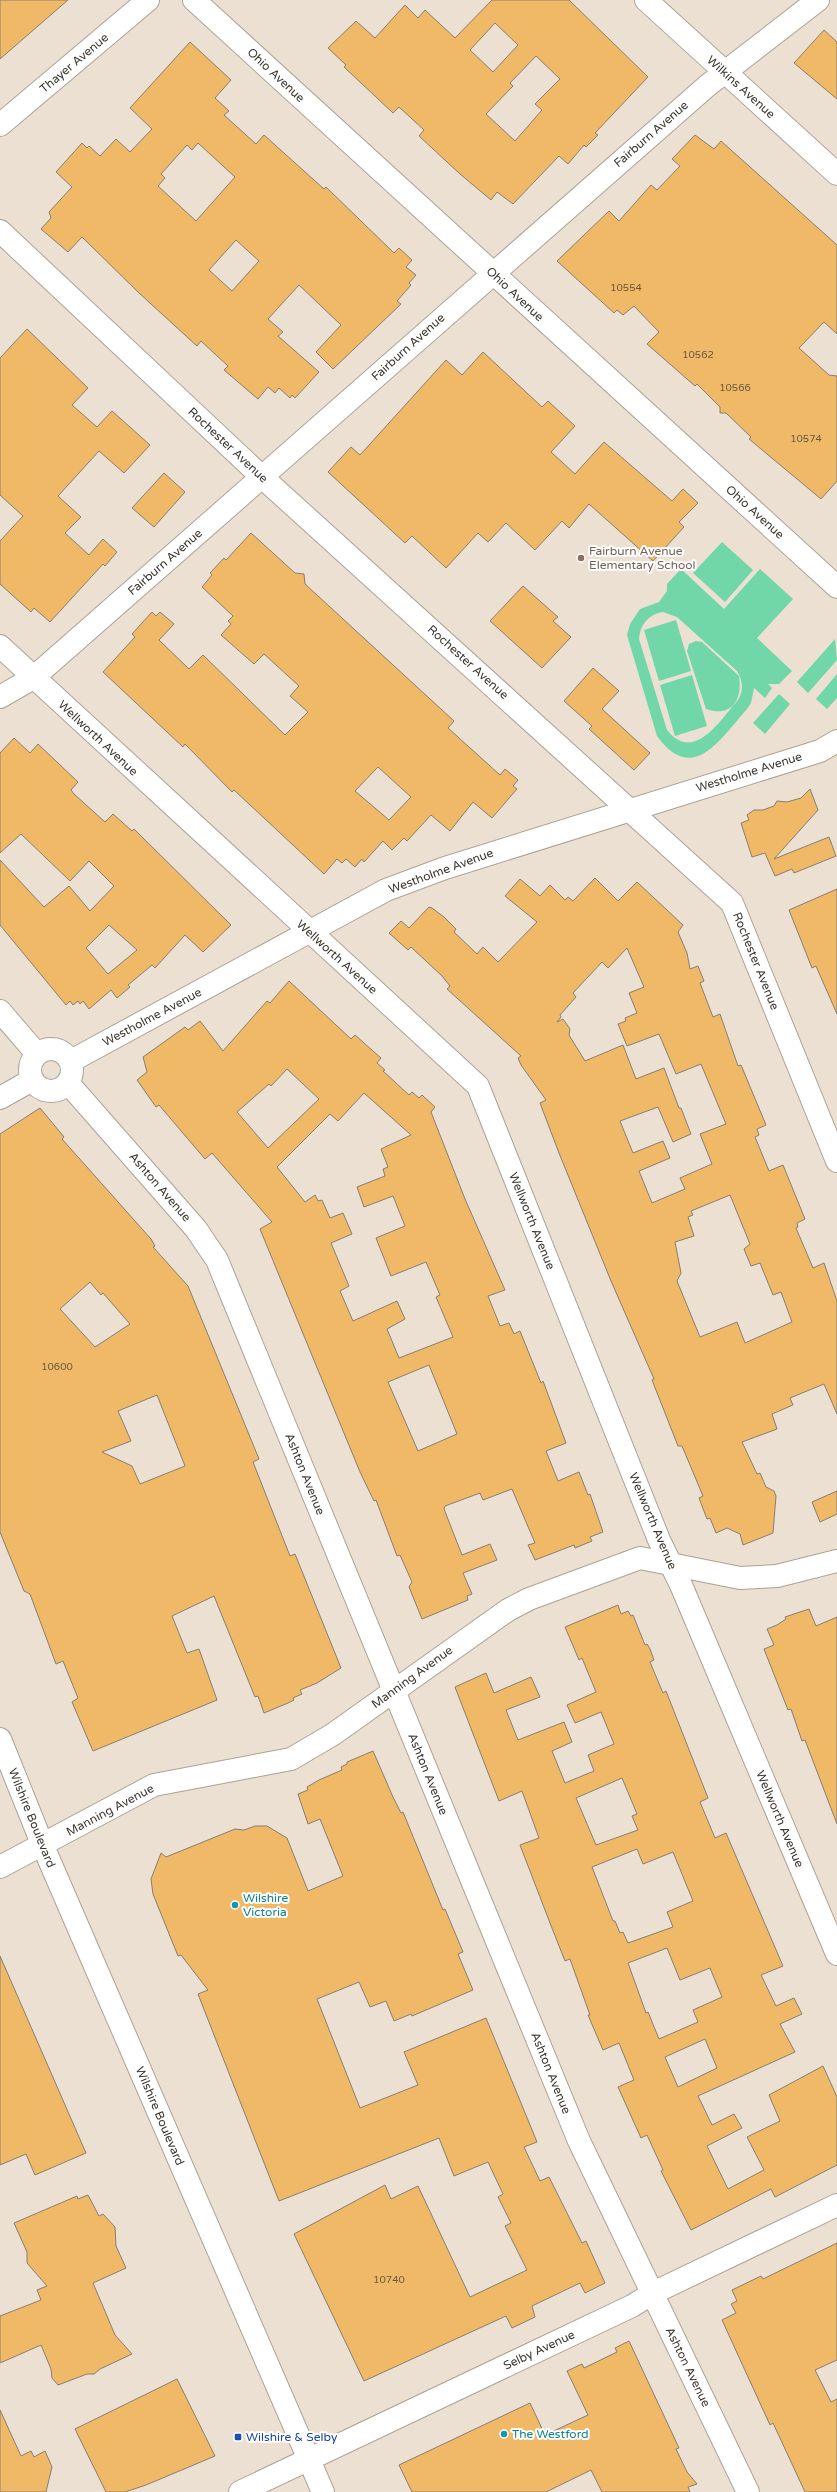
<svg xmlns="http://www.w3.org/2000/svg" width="837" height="2492" viewBox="0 0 837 2492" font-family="'Varela Round',sans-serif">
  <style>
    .green { fill: #71d6a8; fill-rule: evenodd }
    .building { fill: #f0b968; stroke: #887e70; fill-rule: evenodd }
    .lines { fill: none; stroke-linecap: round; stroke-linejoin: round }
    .minor-casing { stroke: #ada294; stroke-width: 24 }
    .major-casing { stroke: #ada294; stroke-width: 24 }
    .minor { stroke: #fff; stroke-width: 22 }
    .major { stroke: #fff; stroke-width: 22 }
    .education-dot { fill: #8d6e63; stroke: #fff; stroke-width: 1.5 }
    .culture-dot { fill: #0f9aa8; stroke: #fff; stroke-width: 1.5 }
    .transit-dot { fill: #1a4fb4; stroke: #fff; stroke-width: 1.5 }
    .labels { text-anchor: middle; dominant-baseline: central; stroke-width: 4; stroke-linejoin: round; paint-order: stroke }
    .number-label { font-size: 10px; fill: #68583f }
    .street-label { font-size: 12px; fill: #3b3731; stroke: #fff }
    .education-label { font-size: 12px; fill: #785e54; stroke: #fff; text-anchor: start }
    .culture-label { font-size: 12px; fill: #0d838f; stroke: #fff; text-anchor: start }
    .transit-label { font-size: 12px; fill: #164399; stroke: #fff; text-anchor: start }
  </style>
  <rect width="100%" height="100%" fill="#ebe0d1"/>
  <path class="green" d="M 722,542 L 753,570 L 725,602 L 693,573 Z
    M 681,569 L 724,609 L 760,569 L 793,599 L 757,638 L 792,671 L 779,684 L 768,684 L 772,688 L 765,698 L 754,688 L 751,703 L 747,709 C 721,738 693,786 657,736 L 627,635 L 630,624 L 640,609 L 659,602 L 667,591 L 667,584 ZM 663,612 L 677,617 L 737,671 C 743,681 744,690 738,700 C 720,720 694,764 667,730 L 639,639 C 640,624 649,614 663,612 Z
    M 676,620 L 691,671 L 659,681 L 644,630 Z
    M 835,639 L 837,660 L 808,693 L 797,682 Z
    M 696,641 L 702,642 L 739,676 C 743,700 731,718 706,709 L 687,651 L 689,644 Z
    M 837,674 L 837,698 L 827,709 L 816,699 Z
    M 692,675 L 707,726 L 675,736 L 660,685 Z
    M 779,694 L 790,704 L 765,734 L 753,723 Z"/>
  <path class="building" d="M 0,0 L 68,0 L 0,59 Z
    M 492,0 L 569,0 L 648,77 L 595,133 L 598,135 L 586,147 L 584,145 L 568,164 L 559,156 L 513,204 L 497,192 L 491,200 L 460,174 L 419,136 L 424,130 L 399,107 L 393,113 L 344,67 L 346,65 L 328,48 L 356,21 L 375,38 L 405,5 L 418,18 L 425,10 L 455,38 ZM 495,23 L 518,45 L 493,72 L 470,50 ZM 536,56 L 560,79 L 535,104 L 542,110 L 515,141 L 486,114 L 513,86 L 510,83 Z
    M 824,30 L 837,42 L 837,99 L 794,63 Z
    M 190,42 L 231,80 L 215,98 L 229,111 L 224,115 L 256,144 L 264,135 L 324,189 L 326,187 L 394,253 L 399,248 L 412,260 L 406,267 L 416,275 L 409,283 L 411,285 L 397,301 L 401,304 L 333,369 L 316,352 L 341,325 L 299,285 L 268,319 L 283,332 L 278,336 L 319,372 L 295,398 L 292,395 L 290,398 L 279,388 L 275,393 L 268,387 L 258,399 L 224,370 L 228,366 L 201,341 L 197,346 L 139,293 L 82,237 L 68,252 L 41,229 L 51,218 L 49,212 L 72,187 L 56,172 L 82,143 L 87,148 L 89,146 L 100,156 L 116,139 L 130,152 L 152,129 L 130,108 ZM 198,143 L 235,177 L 196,221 L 158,186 L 165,178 L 161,174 L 187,145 L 192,150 ZM 236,240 L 259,261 L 232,291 L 209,270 Z
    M 695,135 L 714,149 L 721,141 L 837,245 L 837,334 L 824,322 L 799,348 L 829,375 L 837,376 L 837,481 L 821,499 L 749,439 L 751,437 L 726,413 L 720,413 L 720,407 L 697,384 L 695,386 L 647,344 L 659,332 L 634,306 L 623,315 L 617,310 L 614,313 L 557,261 L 609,211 L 619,221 L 651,185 L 657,190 L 680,166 L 672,159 Z
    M 27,329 L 88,388 L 72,405 L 97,427 L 112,411 L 150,445 L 124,473 L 99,451 L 58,496 L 81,517 L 65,533 L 89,555 L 103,539 L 117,552 L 105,566 L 103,564 L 50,622 L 34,608 L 31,612 L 0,584 L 0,541 L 23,516 L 0,495 L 0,358 Z
    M 483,352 L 542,407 L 548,401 L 575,426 L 551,452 L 575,474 L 604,442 L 672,501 L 683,489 L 698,503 L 679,522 L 684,527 L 653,561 L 589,504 L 569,528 L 562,521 L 535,550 L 506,523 L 488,542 L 478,533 L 446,568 L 412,536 L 405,543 L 328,472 L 351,447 L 360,455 L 446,360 L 462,375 Z
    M 164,473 L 185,492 L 154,527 L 132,508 Z
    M 251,533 L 295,573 L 304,574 L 305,584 L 454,721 L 448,728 L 500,775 L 505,769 L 518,780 L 513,786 L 517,789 L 492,818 L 473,802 L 450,831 L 431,815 L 407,841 L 404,838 L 392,850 L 383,841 L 364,862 L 362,859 L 355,867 L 346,859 L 342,863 L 337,859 L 324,874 L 234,790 L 232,792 L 185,744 L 183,747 L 103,672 L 135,637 L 132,634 L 152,612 L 156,616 L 160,612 L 174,624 L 159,640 L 189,669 L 203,655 L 285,735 L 308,712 L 290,696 L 299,686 L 264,654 L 254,664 L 221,635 L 231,624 L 228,621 L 233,616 L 202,587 L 212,575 L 210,573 L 224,558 L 226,560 ZM 378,767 L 411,797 L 389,820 L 355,791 Z
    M 523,586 L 558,617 L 553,621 L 571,637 L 542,668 L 490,621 Z
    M 593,668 L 619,691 L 602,709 L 650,753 L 634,770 L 589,729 L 592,726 L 564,701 Z
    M 14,738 L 30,753 L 38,744 L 78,782 L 71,790 L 74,794 L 105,822 L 113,814 L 132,831 L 134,829 L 231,925 L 203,952 L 185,935 L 155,968 L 152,965 L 128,985 L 130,987 L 117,998 L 111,990 L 89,1009 L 83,1001 L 80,1004 L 78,1001 L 73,1005 L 70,1001 L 66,1005 L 0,925 L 0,860 L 44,907 L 69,886 L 90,911 L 114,886 L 89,861 L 70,881 L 21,834 L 0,853 L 0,753 ZM 109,925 L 137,950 L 108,974 L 86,948 Z
    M 810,789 L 818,810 L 774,859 L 829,837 L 836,856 L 794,873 L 792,869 L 775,876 L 765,853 L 752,857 L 741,823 L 749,820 L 747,815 L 754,810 L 763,810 L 774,806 L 777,801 L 787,802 L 801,798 Z
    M 595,878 L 618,901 L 637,882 L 683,925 L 678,932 L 687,953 L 690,969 L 698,966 L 704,981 L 700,983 L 713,1017 L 720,1014 L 738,1066 L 741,1065 L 766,1125 L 757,1129 L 759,1135 L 755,1137 L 769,1171 L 783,1165 L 805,1219 L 797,1223 L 798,1227 L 796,1228 L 813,1268 L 824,1263 L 837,1301 L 837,1414 L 824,1384 L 790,1398 L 793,1405 L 772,1414 L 777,1429 L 742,1442 L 757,1474 L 760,1473 L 766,1487 L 774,1491 L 776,1496 L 773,1533 L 743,1545 L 740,1534 L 727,1528 L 716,1533 L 710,1518 L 707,1519 L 699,1498 L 703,1496 L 682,1446 L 678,1446 L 652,1380 L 654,1379 L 611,1281 L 559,1153 L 540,1103 L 546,1100 L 521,1065 L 518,1058 L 521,1056 L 447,989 L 450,986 L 442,976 L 411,947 L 408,950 L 389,933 L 401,921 L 409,928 L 429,907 L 432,908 L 444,917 L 456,929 L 454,932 L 477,954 L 483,947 L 498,962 L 537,922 L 505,896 L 520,879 L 540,896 L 550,885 L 565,900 L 568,897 L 573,901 ZM 627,948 L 644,987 L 629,993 L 637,1013 L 625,1018 L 626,1021 L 618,1024 L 627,1046 L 659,1034 L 676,1074 L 701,1064 L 726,1124 L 700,1134 L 712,1164 L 680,1178 L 685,1189 L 652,1203 L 639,1171 L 670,1158 L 663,1141 L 633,1153 L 620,1121 L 658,1107 L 673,1142 L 691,1134 L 681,1108 L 679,1108 L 664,1068 L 636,1079 L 623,1045 L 585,1061 L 569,1035 L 570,1029 L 563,1019 L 557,1022 L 561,1017 L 560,1015 L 576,997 L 573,993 L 602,962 L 608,968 ZM 730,1195 L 750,1244 L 744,1249 L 751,1266 L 760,1263 L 773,1295 L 781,1292 L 792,1322 L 745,1343 L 737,1322 L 700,1337 L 677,1281 L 681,1273 L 675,1242 L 694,1236 L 688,1217 L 693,1215 L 691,1211 Z
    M 837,889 L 837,1014 L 816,966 L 812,968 L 789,910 Z
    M 289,981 L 351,1039 L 355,1035 L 381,1058 L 377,1063 L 385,1070 L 383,1071 L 409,1095 L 412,1092 L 419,1098 L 422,1095 L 435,1107 L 431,1112 L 465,1199 L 505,1290 L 488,1296 L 500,1326 L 509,1323 L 514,1334 L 520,1331 L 541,1383 L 543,1381 L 566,1443 L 546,1451 L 558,1481 L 579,1472 L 588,1495 L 590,1494 L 603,1532 L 590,1537 L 592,1541 L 575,1548 L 574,1545 L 535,1560 L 528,1545 L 535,1543 L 512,1489 L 483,1500 L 480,1493 L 445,1506 L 444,1509 L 462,1555 L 490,1544 L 497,1560 L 463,1573 L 472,1594 L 467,1596 L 468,1600 L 422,1619 L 409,1587 L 412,1582 L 400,1555 L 397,1556 L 376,1500 L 374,1501 L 360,1472 L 260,1229 L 272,1222 L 212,1153 L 205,1159 L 159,1105 L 156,1107 L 137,1080 L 147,1072 L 143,1057 L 185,1027 L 188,1030 L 200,1021 L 223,1051 L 267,1001 L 270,1003 ZM 287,1069 L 319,1099 L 268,1148 L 237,1112 L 269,1084 L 271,1086 ZM 364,1093 L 411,1135 L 381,1149 L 388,1167 L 383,1169 L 385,1176 L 357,1187 L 364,1207 L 393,1196 L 405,1226 L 376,1238 L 391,1276 L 426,1262 L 440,1295 L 436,1297 L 453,1337 L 399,1358 L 387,1329 L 405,1319 L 397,1301 L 353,1321 L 340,1291 L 349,1286 L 331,1243 L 352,1234 L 343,1213 L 330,1218 L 322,1200 L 318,1201 L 315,1195 L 305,1202 L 277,1167 L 330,1114 L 338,1121 ZM 429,1365 L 457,1434 L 418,1451 L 388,1382 Z
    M 40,1108 L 64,1137 L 62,1139 L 151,1239 L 155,1246 L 153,1247 L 188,1286 L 259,1459 L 253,1462 L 290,1556 L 295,1554 L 341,1668 L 317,1683 L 300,1690 L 302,1694 L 293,1698 L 294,1700 L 288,1703 L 264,1713 L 258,1696 L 255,1697 L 214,1596 L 172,1616 L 187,1653 L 199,1649 L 217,1700 L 93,1751 L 72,1702 L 78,1698 L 63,1661 L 56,1664 L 30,1594 L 24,1591 L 0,1532 L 0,1134 ZM 90,1282 L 101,1295 L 103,1293 L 130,1324 L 95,1347 L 60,1309 ZM 157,1395 L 185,1466 L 140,1484 L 132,1466 L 102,1452 L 131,1441 L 118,1411 Z
    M 837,1491 L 837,1514 L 820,1522 L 812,1502 Z
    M 618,1605 L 621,1614 L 628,1611 L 631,1616 L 633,1615 L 645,1645 L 647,1644 L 650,1649 L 654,1660 L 650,1662 L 663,1693 L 666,1691 L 708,1798 L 700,1802 L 715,1838 L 726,1833 L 783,1966 L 761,1975 L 776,2006 L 794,1998 L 802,2014 L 780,2024 L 795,2052 L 698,2096 L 712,2125 L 734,2114 L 742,2128 L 707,2146 L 728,2189 L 764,2170 L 747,2137 L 780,2121 L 769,2095 L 823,2066 L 837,2097 L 837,2165 L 775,2197 L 771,2189 L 691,2230 L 661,2171 L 663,2170 L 647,2135 L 641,2138 L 618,2087 L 634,2080 L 619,2043 L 603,2050 L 588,2015 L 590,2015 L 570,1959 L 565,1961 L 550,1923 L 520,1845 L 539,1838 L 522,1791 L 499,1801 L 455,1687 L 486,1673 L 494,1693 L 531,1677 L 540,1697 L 506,1710 L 518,1740 L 564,1722 L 572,1742 L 552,1751 L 565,1783 L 594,1771 L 588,1755 L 614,1744 L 601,1712 L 575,1723 L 567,1705 L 596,1692 L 582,1658 L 579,1660 L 565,1627 ZM 622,1778 L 637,1814 L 632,1816 L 638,1830 L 596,1845 L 576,1798 ZM 637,1849 L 643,1864 L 673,1852 L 693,1901 L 667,1912 L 673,1927 L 628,1943 L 623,1932 L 620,1933 L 615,1921 L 613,1921 L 592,1867 ZM 667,1948 L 680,1980 L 710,1968 L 722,1997 L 693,2010 L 698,2022 L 659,2039 L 648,2012 L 646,2013 L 628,1963 ZM 705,2039 L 717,2068 L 678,2087 L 665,2057 Z
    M 809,1609 L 816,1626 L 837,1617 L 837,1824 L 805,1740 L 802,1741 L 791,1709 L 788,1710 L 764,1649 L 774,1645 L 767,1629 L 777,1625 L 786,1619 L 785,1617 Z
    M 373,1751 L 393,1797 L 401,1813 L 403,1812 L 443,1910 L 445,1909 L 463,1952 L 458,1954 L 473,1990 L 412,2016 L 411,2014 L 394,2021 L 386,2001 L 370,2007 L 359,1982 L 317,1999 L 360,2108 L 418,2085 L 404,2052 L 486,2018 L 537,2142 L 524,2147 L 540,2181 L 549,2177 L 582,2243 L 586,2241 L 605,2283 L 585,2293 L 580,2283 L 532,2306 L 535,2317 L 512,2328 L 506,2316 L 364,2381 L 294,2234 L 385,2185 L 391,2199 L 418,2186 L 470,2297 L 527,2270 L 505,2226 L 511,2223 L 498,2197 L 503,2194 L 488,2162 L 454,2176 L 439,2138 L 279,2201 L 198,1994 L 208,1990 L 181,1955 L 178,1956 L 153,1894 L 151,1879 L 161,1853 L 166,1857 L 235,1829 L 244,1830 L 255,1826 L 267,1826 L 287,1838 L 308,1891 L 343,1876 L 320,1819 L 308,1824 L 298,1794 L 308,1790 L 307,1787 L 319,1780 L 342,1770 L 341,1767 L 347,1764 L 347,1762 Z
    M 0,1956 L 86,2153 L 35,2175 L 26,2154 L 0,2165 Z
    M 88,2195 L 99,2216 L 103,2214 L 115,2227 L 116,2246 L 126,2268 L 93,2283 L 115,2335 L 132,2354 L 100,2369 L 94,2374 L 87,2374 L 58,2385 L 52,2378 L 51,2369 L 41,2345 L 0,2363 L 0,2316 L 41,2300 L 37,2290 L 47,2286 L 27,2263 L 27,2252 L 14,2223 L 77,2196 L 78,2199 Z
    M 837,2243 L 837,2360 L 815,2370 L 831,2402 L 837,2399 L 837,2492 L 805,2492 L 773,2423 L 770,2425 L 722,2320 L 736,2313 L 731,2304 L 737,2301 L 732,2290 L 761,2276 L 763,2279 Z
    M 629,2341 L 679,2448 L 676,2449 L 687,2472 L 697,2484 L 688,2487 L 690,2492 L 602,2492 L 591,2470 L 546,2492 L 412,2492 L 399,2465 L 530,2403 L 545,2435 L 588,2415 L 567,2371 L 582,2364 L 584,2368 L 617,2352 L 615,2348 Z
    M 177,2379 L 215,2456 L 146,2485 L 125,2492 L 106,2492 L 75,2429 Z
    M 0,2410 L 21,2456 L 31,2451 L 34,2457 L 45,2451 L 52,2467 L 46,2492 L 0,2492 Z"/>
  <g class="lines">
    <defs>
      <path id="minor" d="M 194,0 L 837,587
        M 646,0 L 837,174
        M 0,125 L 148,0
        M 0,231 L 262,477 L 732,903 L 837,1161
        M 0,646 L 478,1086 L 659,1540 L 681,1585 L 837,1954
        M 0,697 L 33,678 L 707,86 L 818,0
        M 0,1011 L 37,1054
        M30 1070a21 21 0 1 1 42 0a21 21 0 1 1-42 0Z
        M 71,1061 L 386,890 L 445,868 L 820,751 L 837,741
        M 68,1083 L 196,1229 L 217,1260 L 579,2141 L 748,2492
        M 0,1098 L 32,1080
        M 0,1867 L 154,1785 L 291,1759 L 332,1735 L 508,1610 L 529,1599 L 640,1558 L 740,1578 L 777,1576 L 837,1561
        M 240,2492 L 632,2306 L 653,2293 L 837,2205"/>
      <path id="major" d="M 0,1739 L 43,1846 L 323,2492"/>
    </defs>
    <use href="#minor" class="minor-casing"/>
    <use href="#major" class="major-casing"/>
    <use href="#minor" class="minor"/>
    <use href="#major" class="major"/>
  </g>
  <circle class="education-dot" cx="581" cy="558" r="4"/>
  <g class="culture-dot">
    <circle cx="235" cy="1905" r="4"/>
    <circle cx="504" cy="2434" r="4"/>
  </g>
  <rect class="transit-dot" x="234" y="2433" width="8" height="8" rx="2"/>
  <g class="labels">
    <g class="number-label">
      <text x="626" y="288">10554</text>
      <text x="698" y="355">10562</text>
      <text x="735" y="388">10566</text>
      <text x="806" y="439">10574</text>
      <text x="57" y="1367">10600</text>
      <text x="389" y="2280">10740</text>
    </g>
    <g class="street-label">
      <text transform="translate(74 63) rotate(-40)">Thayer Avenue</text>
      <text transform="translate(276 75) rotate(43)">Ohio Avenue</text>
      <text transform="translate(741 87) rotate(42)">Wilkins Avenue</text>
      <text transform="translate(651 134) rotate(-41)">Fairburn Avenue</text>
      <text transform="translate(515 294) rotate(43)">Ohio Avenue</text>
      <text transform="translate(408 347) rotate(-42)">Fairburn Avenue</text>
      <text transform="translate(228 445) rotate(43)">Rochester Avenue</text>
      <text transform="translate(755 512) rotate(42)">Ohio Avenue</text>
      <text transform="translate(165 562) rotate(-41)">Fairburn Avenue</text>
      <text transform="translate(468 662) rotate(42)">Rochester Avenue</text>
      <text transform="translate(98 738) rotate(43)">Wellworth Avenue</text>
      <text transform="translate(749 772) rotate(-17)">Westholme Avenue</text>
      <text transform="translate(441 871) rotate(-20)">Westholme Avenue</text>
      <text transform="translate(337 957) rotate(42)">Wellworth Avenue</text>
      <text transform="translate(756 961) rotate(68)">Rochester Avenue</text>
      <text transform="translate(152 1017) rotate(-28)">Westholme Avenue</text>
      <text transform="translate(160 1187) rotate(49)">Ashton Avenue</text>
      <text transform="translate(532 1221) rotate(68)">Wellworth Avenue</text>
      <text transform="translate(305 1474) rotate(68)">Ashton Avenue</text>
      <text transform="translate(653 1521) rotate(67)">Wellworth Avenue</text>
      <text transform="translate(412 1677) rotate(-36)">Manning Avenue</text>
      <text transform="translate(428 1774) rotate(68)">Ashton Avenue</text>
      <text transform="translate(110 1810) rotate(-28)">Manning Avenue</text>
      <text transform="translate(32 1818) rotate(68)">Wilshire Boulevard</text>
      <text transform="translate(780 1819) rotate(67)">Wellworth Avenue</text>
      <text transform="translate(551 2073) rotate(68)">Ashton Avenue</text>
      <text transform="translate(160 2116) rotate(67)">Wilshire Boulevard</text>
      <text transform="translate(539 2350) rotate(-25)">Selby Avenue</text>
      <text transform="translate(688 2367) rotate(64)">Ashton Avenue</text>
    </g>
    <g class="education-label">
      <text x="589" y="551">Fairburn Avenue<tspan x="589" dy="14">Elementary School</tspan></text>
    </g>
    <g class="culture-label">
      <text x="243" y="1898">Wilshire<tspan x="243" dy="14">Victoria</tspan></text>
      <text x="512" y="2434">The Westford</text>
    </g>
    <g class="transit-label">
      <text x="246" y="2437">Wilshire &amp; Selby</text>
    </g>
  </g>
</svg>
